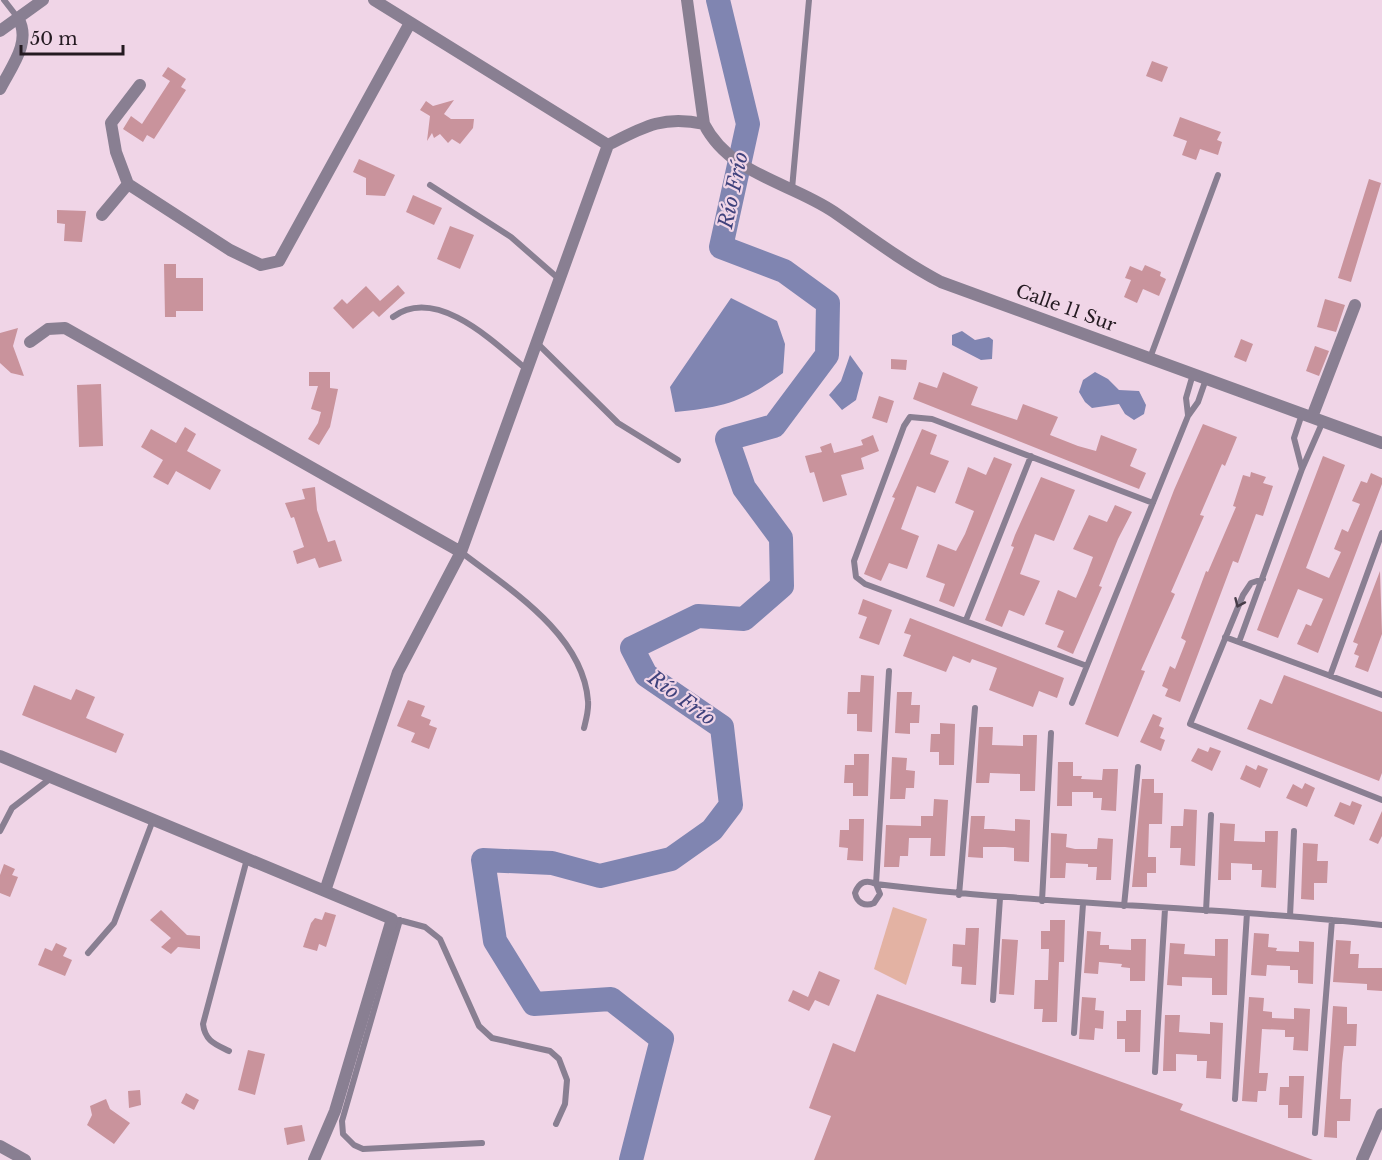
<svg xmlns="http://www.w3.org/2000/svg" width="1382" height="1160" viewBox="0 0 1382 1160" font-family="'Libre Baskerville',serif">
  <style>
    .green { fill: #e3b2a3 }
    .water { fill: #8085b1 }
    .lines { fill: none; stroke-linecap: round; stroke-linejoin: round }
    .river { stroke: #8085b1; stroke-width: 24 }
    .building { fill: #c9939c }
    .lane { stroke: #897f92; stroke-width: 6 }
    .street { stroke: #897f92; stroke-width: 12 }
    .oneway { stroke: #473d49 }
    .labels { text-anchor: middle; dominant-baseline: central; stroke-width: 4.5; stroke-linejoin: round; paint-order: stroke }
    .street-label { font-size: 18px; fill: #241a21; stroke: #f0d5e7 }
    .water-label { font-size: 20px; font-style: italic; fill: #3f427c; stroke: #f0d5e7 }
  </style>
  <rect width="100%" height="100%" fill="#f0d5e7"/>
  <path class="green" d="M 893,907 L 927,919 L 906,985 L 874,969 Z"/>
  <path class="water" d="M 731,298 L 777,321 L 785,344 L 783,373 C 743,402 724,407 675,412 L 670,387 Z
    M 962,331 L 975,340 L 989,337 L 993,340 L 992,359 L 981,360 L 952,345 L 952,335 Z
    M 850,355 L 863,373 L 856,400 L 842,410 L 829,395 L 841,381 Z
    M 1095,372 L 1108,379 L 1119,390 L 1139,391 L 1146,405 L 1144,414 L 1134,420 L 1125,414 L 1119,404 L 1092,408 L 1085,402 L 1079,392 L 1083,380 Z"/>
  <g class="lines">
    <path class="river" d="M 631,1160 L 662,1039 L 611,999 L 534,1004 L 495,941 L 483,860 L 552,863 L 600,876 L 671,859 L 712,830 L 731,805 L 722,727 L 646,675 L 632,648 L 698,616 L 744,619 L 782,586 L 781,538 L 744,488 L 727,439 L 774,426 L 827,355 L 828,303 L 784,271 L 721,247 L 748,124 L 718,0"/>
  </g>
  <path class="building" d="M 1152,61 L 1168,67 L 1162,82 L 1146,76 Z
    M 168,67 L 186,79 L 181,87 L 186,90 L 154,139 L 147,135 L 143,142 L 123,129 L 131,116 L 142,124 L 170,81 L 162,76 Z
    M 454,100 L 444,114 L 451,119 L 474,119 L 473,128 L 460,144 L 452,139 L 448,143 L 440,134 L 434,138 L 432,133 L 427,141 L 430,116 L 420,110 L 426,101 L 433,106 Z
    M 1180,117 L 1221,132 L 1217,140 L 1222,142 L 1218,155 L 1200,149 L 1196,160 L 1182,155 L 1187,141 L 1173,136 Z
    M 359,159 L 395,175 L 385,196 L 366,195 L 366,178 L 353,172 Z
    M 1369,179 L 1381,183 L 1351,282 L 1338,278 Z
    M 413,195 L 442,208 L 434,225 L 406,212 Z
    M 57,210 L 86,211 L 82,242 L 64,241 L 65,224 L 57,223 Z
    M 450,226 L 474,235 L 460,269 L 437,259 Z
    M 164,264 L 176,264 L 176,278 L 203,278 L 203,311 L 176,311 L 176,317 L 165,317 Z
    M 1145,265 L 1161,272 L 1160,276 L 1166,279 L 1159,296 L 1143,289 L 1137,303 L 1124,297 L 1131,280 L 1125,278 L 1130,266 L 1142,271 Z
    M 398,285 L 405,293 L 379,317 L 373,311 L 353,329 L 333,308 L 342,299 L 347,304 L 366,286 L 380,301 Z
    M 1325,299 L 1345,305 L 1336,332 L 1317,327 Z
    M 18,328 L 13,346 L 24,376 L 11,373 L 0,363 L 0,333 Z
    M 1241,339 L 1253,344 L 1246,362 L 1234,357 Z
    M 1315,346 L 1329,351 L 1319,376 L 1306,371 Z
    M 891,359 L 907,360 L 906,370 L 891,369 Z
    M 309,372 L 330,372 L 330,388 L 338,389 L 330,427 L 319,445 L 308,439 L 318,423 L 321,412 L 311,409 L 318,386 L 309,386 Z
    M 943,372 L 978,387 L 971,405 L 1017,420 L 1023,404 L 1058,417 L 1050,435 L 1078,446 L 1096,451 L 1101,435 L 1137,449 L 1130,466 L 1146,473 L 1139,489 L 913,399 L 919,382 L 937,388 Z
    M 101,384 L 103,446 L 79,447 L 77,385 Z
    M 879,396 L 894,401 L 887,423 L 872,418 Z
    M 1203,424 L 1237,437 L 1225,466 L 1222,464 L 1200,515 L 1204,516 L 1171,592 L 1175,594 L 1141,670 L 1145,671 L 1118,737 L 1085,724 L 1174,490 Z
    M 185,427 L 196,434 L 187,451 L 221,470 L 210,490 L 176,471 L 168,485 L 153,477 L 163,460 L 141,447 L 151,429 L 176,443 Z
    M 922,429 L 937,435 L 930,454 L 949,461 L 935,493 L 917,486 L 908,510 L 901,529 L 919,536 L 907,569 L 889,563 L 881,581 L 864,574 L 895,498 L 892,497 L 897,487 Z
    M 873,435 L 879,451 L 861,458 L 864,469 L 841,475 L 847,495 L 823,502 L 814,472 L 810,473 L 805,456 L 822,452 L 820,447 L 831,443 L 834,453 L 863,445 L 861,440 Z
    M 1323,456 L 1345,465 L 1306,568 L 1329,578 L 1341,552 L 1334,549 L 1342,529 L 1348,532 L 1360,504 L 1352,501 L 1361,481 L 1367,483 L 1371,473 L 1382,478 L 1382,484 L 1318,653 L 1297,644 L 1306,624 L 1311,626 L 1323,599 L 1298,589 L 1278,638 L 1257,630 Z
    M 994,457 L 1012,464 L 954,607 L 939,601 L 945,584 L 926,577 L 938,544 L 956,551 L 965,534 L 974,511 L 955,503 L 968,467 L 986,475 Z
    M 1251,472 L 1266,477 L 1263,483 L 1273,486 L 1263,516 L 1256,514 L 1238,563 L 1233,561 L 1180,702 L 1165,696 L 1168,689 L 1162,686 L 1170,666 L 1175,669 L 1186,641 L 1181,638 L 1206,571 L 1208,572 L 1236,507 L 1233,506 L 1243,475 L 1250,477 Z
    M 1041,477 L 1075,490 L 1054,541 L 1035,534 L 1020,574 L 1040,581 L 1024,616 L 1009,610 L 1002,627 L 985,620 L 1014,547 L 1011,546 L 1015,535 Z
    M 315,487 L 317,510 L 328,542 L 335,540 L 342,561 L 319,568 L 315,558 L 297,564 L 293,551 L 304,547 L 294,517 L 291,518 L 285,503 L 305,499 L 302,489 Z
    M 1115,505 L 1132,512 L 1118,539 L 1099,586 L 1102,587 L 1073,654 L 1057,647 L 1064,631 L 1045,624 L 1058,590 L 1076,598 L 1087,573 L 1093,557 L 1073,549 L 1089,515 L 1107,522 Z
    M 1380,571 L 1382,634 L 1368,672 L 1355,667 L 1359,656 L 1354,654 L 1358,644 L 1353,642 Z
    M 863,599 L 892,610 L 879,645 L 859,638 L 867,617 L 858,614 Z
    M 910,618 L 1064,678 L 1057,698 L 1039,691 L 1033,707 L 989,690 L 997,668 L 972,659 L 970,663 L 953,656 L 946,672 L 903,656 L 911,635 L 904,633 Z
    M 861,675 L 874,676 L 872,732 L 857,731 L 857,714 L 847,714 L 848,692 L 860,692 Z
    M 1284,675 L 1382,712 L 1382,773 L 1379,781 L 1247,729 L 1260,699 L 1272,704 Z
    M 34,685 L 71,700 L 76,689 L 95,697 L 86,718 L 124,734 L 116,753 L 22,715 Z
    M 897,692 L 912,692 L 911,705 L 920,705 L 919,723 L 910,723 L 910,734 L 895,733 Z
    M 408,700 L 425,706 L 421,716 L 431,720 L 429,725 L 437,728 L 429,749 L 411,742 L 415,733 L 397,726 Z
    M 1153,714 L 1162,718 L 1159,726 L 1164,728 L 1160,738 L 1165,740 L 1161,751 L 1140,742 Z
    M 940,723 L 955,724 L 954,765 L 939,765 L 939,752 L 930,752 L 931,734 L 940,734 Z
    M 979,727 L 993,727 L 992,745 L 1023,746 L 1023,735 L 1037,735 L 1035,791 L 1020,791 L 1020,774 L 990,773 L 989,783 L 976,783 Z
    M 1210,747 L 1221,751 L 1212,771 L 1191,761 L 1198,748 L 1208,752 Z
    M 854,754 L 869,754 L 868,796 L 853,796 L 853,783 L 844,783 L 845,765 L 854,765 Z
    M 892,757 L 907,758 L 906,770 L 915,771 L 914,788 L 906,788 L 905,799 L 890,799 Z
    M 1058,762 L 1073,762 L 1073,776 L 1082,776 L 1081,779 L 1102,780 L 1103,769 L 1118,769 L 1116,811 L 1101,810 L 1102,798 L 1093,798 L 1093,792 L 1072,792 L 1072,806 L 1057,806 Z
    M 1246,765 L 1256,770 L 1258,765 L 1268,769 L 1260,788 L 1240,779 Z
    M 1142,779 L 1154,779 L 1154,793 L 1163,793 L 1162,824 L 1149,824 L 1148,857 L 1156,857 L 1156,873 L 1147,873 L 1147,887 L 1132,887 Z
    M 1305,783 L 1315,788 L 1307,807 L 1286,798 L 1293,784 L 1302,789 Z
    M 934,799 L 948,800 L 945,856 L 930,856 L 931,838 L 909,838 L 908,856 L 900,856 L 899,867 L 884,867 L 886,825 L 921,826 L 921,816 L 933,816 Z
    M 1352,801 L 1362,805 L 1354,825 L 1334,816 L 1340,802 L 1350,806 Z
    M 1184,809 L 1197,810 L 1195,866 L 1180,865 L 1181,848 L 1170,848 L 1171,826 L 1183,826 Z
    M 1382,811 L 1382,836 L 1378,844 L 1369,840 Z
    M 971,816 L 985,816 L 984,829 L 993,829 L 1015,831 L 1015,819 L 1030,820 L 1029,862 L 1014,861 L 1014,848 L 1005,847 L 983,847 L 983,858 L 968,857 Z
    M 849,819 L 864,819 L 863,861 L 847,860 L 848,848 L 839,847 L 840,830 L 849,830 Z
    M 1220,823 L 1235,824 L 1234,841 L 1265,842 L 1265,831 L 1278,831 L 1276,888 L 1261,887 L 1262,870 L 1252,870 L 1252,864 L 1231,863 L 1231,880 L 1218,880 Z
    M 1051,833 L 1067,834 L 1066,847 L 1075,849 L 1097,849 L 1098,838 L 1113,839 L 1111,880 L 1096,880 L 1097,867 L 1088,867 L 1088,864 L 1066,863 L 1065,878 L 1050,878 Z
    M 1303,843 L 1318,844 L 1317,861 L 1328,861 L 1327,883 L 1314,883 L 1314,900 L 1301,899 Z
    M 4,864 L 15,869 L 12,875 L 18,877 L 10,897 L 0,893 L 0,875 Z
    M 161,910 L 187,935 L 200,936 L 200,949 L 178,947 L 171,954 L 161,947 L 171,938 L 150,920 Z
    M 325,912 L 336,915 L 326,947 L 319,944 L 317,951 L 303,947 L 311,923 L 315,918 L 322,920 Z
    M 1050,920 L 1065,920 L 1064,962 L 1059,962 L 1057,1022 L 1042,1022 L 1043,1009 L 1034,1009 L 1035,980 L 1048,980 L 1049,949 L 1041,949 L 1041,931 L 1050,931 Z
    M 966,928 L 979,928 L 976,985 L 961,984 L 962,967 L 952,966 L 953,944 L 965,945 Z
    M 1087,931 L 1101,932 L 1100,945 L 1109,945 L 1109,949 L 1131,950 L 1131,939 L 1146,939 L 1145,981 L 1130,981 L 1130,968 L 1121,967 L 1122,964 L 1099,962 L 1098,974 L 1084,973 Z
    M 1254,933 L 1269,934 L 1268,947 L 1277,948 L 1276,951 L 1299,952 L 1299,941 L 1314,942 L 1313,984 L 1298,983 L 1298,970 L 1290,970 L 1290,966 L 1267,965 L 1266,976 L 1251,975 Z
    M 1002,939 L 1018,940 L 1014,995 L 999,994 Z
    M 1215,939 L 1228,939 L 1227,995 L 1212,995 L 1212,978 L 1182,977 L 1182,986 L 1167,985 L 1170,943 L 1185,944 L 1184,954 L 1215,956 Z
    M 1336,940 L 1351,941 L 1350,954 L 1359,954 L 1358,968 L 1382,968 L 1382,991 L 1367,990 L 1367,984 L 1333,982 Z
    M 56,943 L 67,948 L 63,956 L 72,960 L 65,976 L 38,965 L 45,948 L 52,951 Z
    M 819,971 L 840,980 L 829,1006 L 815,1000 L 809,1011 L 788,1001 L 793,990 L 808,997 Z
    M 877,994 L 1183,1104 L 1180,1110 L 1313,1160 L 814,1160 L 831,1116 L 809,1108 L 833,1043 L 855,1052 Z
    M 1082,997 L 1096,998 L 1095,1010 L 1104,1011 L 1103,1029 L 1095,1028 L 1094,1040 L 1079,1039 Z
    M 1249,997 L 1264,998 L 1263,1011 L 1272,1012 L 1272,1018 L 1294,1019 L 1294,1008 L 1310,1009 L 1308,1051 L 1293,1050 L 1294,1037 L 1285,1037 L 1285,1030 L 1262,1029 L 1259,1073 L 1268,1073 L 1266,1091 L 1258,1091 L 1257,1102 L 1242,1101 Z
    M 1333,1006 L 1347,1007 L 1347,1024 L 1357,1024 L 1356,1046 L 1344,1046 L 1342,1063 L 1340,1099 L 1351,1099 L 1350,1121 L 1337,1121 L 1337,1138 L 1324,1137 Z
    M 1126,1010 L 1141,1010 L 1140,1052 L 1125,1052 L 1125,1039 L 1117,1039 L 1117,1021 L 1126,1021 Z
    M 1165,1015 L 1180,1015 L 1179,1032 L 1210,1034 L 1210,1022 L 1223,1023 L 1221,1079 L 1206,1078 L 1207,1061 L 1197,1061 L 1197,1055 L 1176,1054 L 1176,1071 L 1163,1071 Z
    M 248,1050 L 265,1054 L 255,1095 L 238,1090 Z
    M 1289,1076 L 1304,1076 L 1302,1118 L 1288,1118 L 1288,1105 L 1279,1105 L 1280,1087 L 1289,1087 Z
    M 140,1090 L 141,1105 L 129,1108 L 128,1091 Z
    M 186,1093 L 199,1100 L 194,1110 L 181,1103 Z
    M 106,1099 L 110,1109 L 130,1123 L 114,1144 L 87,1125 L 92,1115 L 90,1106 Z
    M 302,1125 L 305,1141 L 287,1145 L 284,1128 Z"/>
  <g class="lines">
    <path class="lane" d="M 4,0 L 18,18
      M 430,185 L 511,237 L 559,279
      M 792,189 L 809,0
      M 393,317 C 436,285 494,342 526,369
      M 537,343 L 618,423 L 678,460
      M 1150,358 L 1218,175
      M 1188,415 L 1186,398 L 1193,374
      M 1302,469 L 1294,438 L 1302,414
      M 461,552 C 509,589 583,634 588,701 C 589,710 586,720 584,728
      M 1263,579 L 1251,583 L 1243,595 L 1190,724 L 1382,800
      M 966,620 L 1031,456
      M 1225,637 L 1382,695
      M 1239,642 L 1302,469 L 1323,421
      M 1087,666 L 865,584 L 856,577 L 854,561 L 904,426 L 910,417 L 932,419 L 1153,503
      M 889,671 L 876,884 L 880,894 L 874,903 C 865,907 857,903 855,893 C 859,882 866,879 876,884 C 1044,905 1214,906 1382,925
      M 1330,676 L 1382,533
      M 1072,703 L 1188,416 L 1198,402 L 1206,379
      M 0,831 L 12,808 L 51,778
      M 959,895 L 975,708
      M 1042,901 L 1051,733
      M 1124,906 L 1138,767
      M 1206,911 L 1211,815
      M 1290,916 L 1294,831
      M 399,920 L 425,927 L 440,939 L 479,1026 L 492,1038 L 550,1051 L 559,1059 L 567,1080 L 565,1104 L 556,1124
      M 400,920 L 342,1121 L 343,1134 L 354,1145 L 363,1149 L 482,1143
      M 88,953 L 114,923 L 153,820
      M 993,1000 L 1000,898
      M 1074,1033 L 1083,904
      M 229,1051 C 215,1044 205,1041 203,1024 L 247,859
      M 1155,1072 L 1165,909
      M 1235,1099 L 1247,913
      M 1315,1133 L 1332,920"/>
    <path class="street" d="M 374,0 L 608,145
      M 687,0 L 704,124 C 730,175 790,182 834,212 C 870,237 903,262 941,282 L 1382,443
      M 0,31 L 43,0
      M 140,85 L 111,123 L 116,152 L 128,184 L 230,250 L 261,265 L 279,261 L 410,23
      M 0,89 C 11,67 32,42 18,18
      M 102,215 L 128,184
      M 30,342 L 48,329 L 65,328 L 461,552 L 398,672 L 325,891
      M 1312,417 L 1355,305
      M 461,552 L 608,145 C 643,127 663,115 704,124
      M 0,756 L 392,919 L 335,1111 L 314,1160
      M 0,1146 L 25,1160
      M 1362,1160 L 1382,1114"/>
  </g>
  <defs><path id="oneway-chevron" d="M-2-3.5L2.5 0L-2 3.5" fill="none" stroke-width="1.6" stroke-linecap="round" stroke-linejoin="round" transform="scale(1.5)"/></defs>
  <use class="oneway" href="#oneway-chevron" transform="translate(1239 603) rotate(114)"/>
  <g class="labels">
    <g class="street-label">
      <text transform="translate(1066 308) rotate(20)">Calle 11 Sur</text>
    </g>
    <g class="water-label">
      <text transform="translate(733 190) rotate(-78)">Río Frío</text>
      <text transform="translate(682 698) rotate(36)">Río Frío</text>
    </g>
  </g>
  <path d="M21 45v9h102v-9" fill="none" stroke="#241a21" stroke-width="3"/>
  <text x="30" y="45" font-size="18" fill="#241a21" stroke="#f0d5e7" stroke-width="4.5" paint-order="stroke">50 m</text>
</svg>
